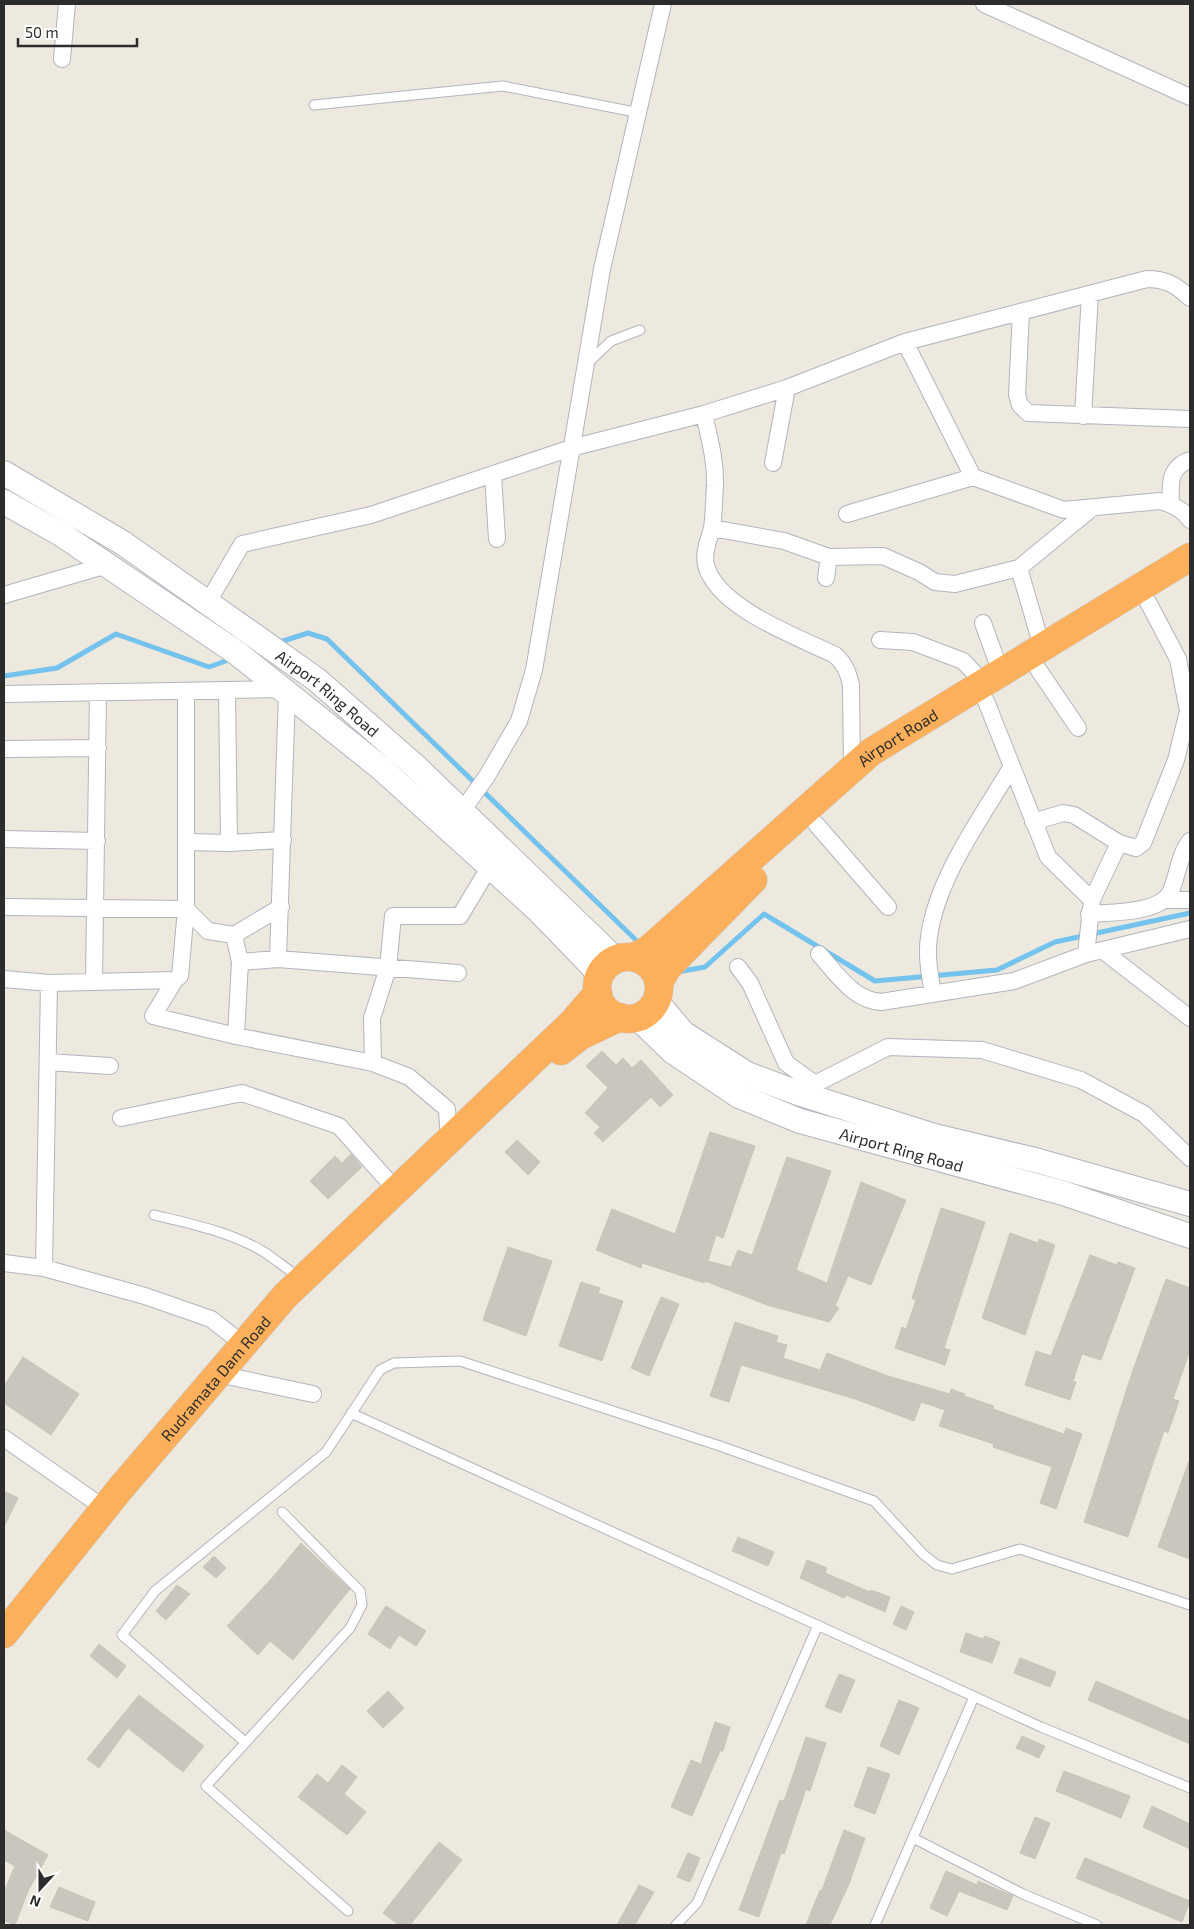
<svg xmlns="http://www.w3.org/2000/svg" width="1194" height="1929" viewBox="0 0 1194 1929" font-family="'Exo 2',sans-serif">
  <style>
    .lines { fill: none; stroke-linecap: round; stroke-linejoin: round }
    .stream { stroke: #74c2ee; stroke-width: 5 }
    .building { fill: #c9c6be; stroke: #c9c5b8 }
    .lane-casing { stroke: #b2b4bf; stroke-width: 11 }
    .street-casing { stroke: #b2b4bf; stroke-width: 18 }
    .secondary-casing { stroke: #b2b4bf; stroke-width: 26 }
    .highway-casing { stroke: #c8c8c8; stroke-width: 29 }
    .lane { stroke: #fff; stroke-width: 9 }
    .street { stroke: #fff; stroke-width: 16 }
    .secondary { stroke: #fff; stroke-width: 24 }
    .highway { stroke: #fcb05b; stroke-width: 28 }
    .labels { text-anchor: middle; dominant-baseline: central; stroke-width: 4.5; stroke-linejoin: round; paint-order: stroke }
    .street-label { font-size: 16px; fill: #2c2c2c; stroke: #fff }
  </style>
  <rect width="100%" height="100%" fill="#eee9df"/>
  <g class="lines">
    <path class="stream" d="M 277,643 L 308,633 L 327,639 L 641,945
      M 4,676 L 57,668 L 116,634 L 209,667 L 231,659
      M 677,972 L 705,967 L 764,914 L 875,981 L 997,970 L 1055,942 L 1190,913"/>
  </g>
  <path class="building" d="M 602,1051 L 616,1065 L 623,1058 L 632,1068 L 641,1060 L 673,1095 L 660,1107 L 651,1097 L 603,1142 L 594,1133 L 600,1127 L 585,1113 L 608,1088 L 586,1066 Z
    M 710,1132 L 755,1146 L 723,1238 L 716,1235 L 708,1261 L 731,1267 L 738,1250 L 752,1255 L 787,1157 L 831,1171 L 796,1270 L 827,1283 L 861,1182 L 906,1200 L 871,1285 L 848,1276 L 835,1306 L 839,1308 L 829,1322 L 767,1305 L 705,1281 L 704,1283 L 642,1263 L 641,1268 L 596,1250 L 612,1209 L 675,1234 Z
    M 517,1140 L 540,1162 L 528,1175 L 505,1152 Z
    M 351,1154 L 362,1167 L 328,1199 L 310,1181 L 335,1156 L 342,1163 Z
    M 941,1208 L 985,1222 L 944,1348 L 950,1350 L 945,1365 L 895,1348 L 902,1327 L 906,1329 L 916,1300 L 912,1298 Z
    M 1010,1233 L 1038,1243 L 1039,1239 L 1055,1245 L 1025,1335 L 982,1318 Z
    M 508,1247 L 552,1261 L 526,1336 L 483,1320 Z
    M 1090,1255 L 1117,1265 L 1118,1262 L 1135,1268 L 1101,1360 L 1082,1354 L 1073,1381 L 1076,1382 L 1070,1400 L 1025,1385 L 1036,1351 L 1051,1356 Z
    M 1166,1279 L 1190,1288 L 1190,1350 L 1173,1399 L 1179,1401 L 1168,1433 L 1164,1431 L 1128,1537 L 1084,1522 L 1133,1370 Z
    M 581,1282 L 600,1288 L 598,1293 L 623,1301 L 602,1361 L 559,1346 Z
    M 661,1297 L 679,1304 L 649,1376 L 631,1368 Z
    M 735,1322 L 778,1336 L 776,1342 L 787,1345 L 783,1358 L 820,1370 L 827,1353 L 888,1376 L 950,1394 L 951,1389 L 965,1394 L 964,1396 L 994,1406 L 993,1409 L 1064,1434 L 1066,1428 L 1082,1434 L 1056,1509 L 1040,1503 L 1052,1467 L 993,1447 L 994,1444 L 939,1426 L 945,1410 L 921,1402 L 914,1421 L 855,1399 L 741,1365 L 729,1402 L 710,1396 Z
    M 23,1357 L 79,1394 L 51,1435 L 4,1403 L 4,1386 Z
    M 1189,1461 L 1190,1462 L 1190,1559 L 1158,1547 Z
    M 4,1491 L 18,1498 L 4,1527 Z
    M 738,1537 L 774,1552 L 768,1566 L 732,1551 Z
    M 301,1543 L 350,1589 L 293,1660 L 270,1641 L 258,1655 L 227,1626 L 273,1577 Z
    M 214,1556 L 226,1568 L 216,1578 L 203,1567 Z
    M 807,1560 L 827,1568 L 825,1573 L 870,1592 L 871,1590 L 890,1597 L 885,1612 L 846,1595 L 844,1598 L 800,1578 Z
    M 177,1585 L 190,1594 L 166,1620 L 156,1611 Z
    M 386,1606 L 426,1631 L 416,1646 L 399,1635 L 390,1649 L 368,1634 Z
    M 901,1606 L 914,1612 L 906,1630 L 893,1624 Z
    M 966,1633 L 983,1639 L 985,1636 L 1000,1642 L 992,1663 L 960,1652 Z
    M 99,1644 L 126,1666 L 117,1678 L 90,1656 Z
    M 1020,1658 L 1056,1672 L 1050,1687 L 1014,1673 Z
    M 839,1674 L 855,1680 L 841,1713 L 825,1707 Z
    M 1096,1681 L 1190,1721 L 1190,1744 L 1088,1700 Z
    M 388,1691 L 404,1708 L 383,1728 L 367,1711 Z
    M 139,1695 L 204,1746 L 183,1772 L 128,1728 L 99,1768 L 87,1759 Z
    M 899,1700 L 919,1708 L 899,1755 L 880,1746 Z
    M 715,1722 L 730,1727 L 723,1751 L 720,1751 L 692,1816 L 671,1807 L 691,1760 L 701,1764 Z
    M 1022,1736 L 1045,1746 L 1039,1758 L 1016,1748 Z
    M 806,1737 L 826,1743 L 810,1791 L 806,1789 L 784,1854 L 781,1853 L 759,1917 L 739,1910 L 780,1800 L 784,1801 Z
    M 342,1765 L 357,1777 L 344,1794 L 366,1812 L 347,1835 L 298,1797 L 317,1774 L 328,1783 Z
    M 868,1767 L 890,1774 L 875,1814 L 854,1806 Z
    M 1064,1771 L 1130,1796 L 1121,1818 L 1056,1791 Z
    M 1152,1806 L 1190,1824 L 1190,1849 L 1143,1827 Z
    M 1035,1817 L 1050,1823 L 1035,1859 L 1020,1853 Z
    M 4,1830 L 48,1855 L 28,1891 L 15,1925 L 4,1921 L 4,1892 L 15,1866 L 4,1860 Z
    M 844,1830 L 865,1838 L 849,1884 L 830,1925 L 806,1925 L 820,1890 L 822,1890 Z
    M 439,1842 L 462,1860 L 410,1925 L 399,1925 L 383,1913 Z
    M 688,1853 L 700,1858 L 690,1882 L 677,1877 Z
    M 1085,1858 L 1190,1901 L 1182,1922 L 1076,1878 Z
    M 946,1871 L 977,1885 L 978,1881 L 1013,1896 L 1007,1910 L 959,1891 L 947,1916 L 930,1908 Z
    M 639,1885 L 654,1892 L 644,1909 L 635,1925 L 617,1925 Z
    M 59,1887 L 95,1902 L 88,1921 L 50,1907 Z"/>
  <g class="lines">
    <defs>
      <path id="lane" d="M 314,105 L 503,86 L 640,113
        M 589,362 L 611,341 L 640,330
        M 154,1215 C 191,1224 231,1232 264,1252 C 276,1260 287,1269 299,1277
        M 351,1413 L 1041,1727 L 1190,1788
        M 282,1512 L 360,1591 L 362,1605 L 350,1628 L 206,1786 L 348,1911
        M 245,1742 L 122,1635 L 155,1591 L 326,1452 L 380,1370 L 394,1363 L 460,1361 L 720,1446 L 874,1501 L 923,1554 L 937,1565 L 952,1569 L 1020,1549 L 1190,1605
        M 913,1838 L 1023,1894 L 1097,1925
        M 676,1925 L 697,1903 L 818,1625
        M 875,1925 L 974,1697"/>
      <path id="street" d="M 984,4 L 1190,97
        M 62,59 L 67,4
        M 1021,312 L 1017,395 L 1020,405 L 1028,413 L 1190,419
        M 905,342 L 1147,279 C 1166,279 1176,285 1190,298
        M 704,414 C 709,437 716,461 715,486 C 714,499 714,514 712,528 C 709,540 703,552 706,565 C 717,608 798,637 835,655 C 845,664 848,672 851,685 L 852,769
        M 1083,416 L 1090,294
        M 773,463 L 787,388 L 905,342 L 973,477 L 1064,510 L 1160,501 C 1172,504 1183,509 1190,520
        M 493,475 L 497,539
        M 1171,503 C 1170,484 1169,467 1190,460
        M 847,514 L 973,477
        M 712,528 L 784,541 L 829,557 L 826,578
        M 829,557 L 883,556 L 919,572 L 935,582 L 955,584 L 1019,568 L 1092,508
        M 1019,568 L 1042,647
        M 4,595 L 107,565
        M 208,602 L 242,544 L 371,515 L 571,448 L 704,414 L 787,388
        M 983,623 L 1001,673
        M 880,640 L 913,642 L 963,661 L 984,683
        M 1038,669 L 1078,728
        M 227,690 L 229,843
        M 186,691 L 186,909 L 180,976 L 175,980 L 153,1016 L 236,1036 L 373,1063 L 409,1077 L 447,1109 L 449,1142
        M 4,694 L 282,689
        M 986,701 L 1048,857 L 1092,900 L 1086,954
        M 5,749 L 98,748
        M 462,811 L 487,776 L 519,721 L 534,670 L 602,269 L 663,4
        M 1033,822 L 1063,813 L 1074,815 L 1119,843 L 1136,848 L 1143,843 L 1176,760 L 1188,711 L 1178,659 L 1148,602
        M 816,824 L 888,907
        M 4,839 L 97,841
        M 186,842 L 229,843 L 283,840
        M 1092,900 L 1119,843
        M 1166,900 L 1190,900
        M 4,907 L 186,909 L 208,931 L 234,935 L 281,907
        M 1089,914 C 1111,912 1161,914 1171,891 C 1178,874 1179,855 1190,841
        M 234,935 L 240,962 L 236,1036
        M 1102,950 L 1190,1018
        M 819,954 C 837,974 853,1000 881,1002 L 1014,981 L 1086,954 L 1190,929
        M 278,959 L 287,693
        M 240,962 L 278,959 L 458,973
        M 738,967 L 750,983 L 786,1063 L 815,1084 L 888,1047 L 982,1050 L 1081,1080 L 1144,1114 L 1190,1158
        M 4,979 L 49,983 L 175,980
        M 94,982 L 98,692
        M 933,994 C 930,975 926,956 929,937 C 937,877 982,817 1012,766
        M 48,1062 L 110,1066
        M 373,1063 L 372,1018 L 388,968 L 393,916 L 460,916 L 490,866
        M 121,1118 L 242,1093 L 339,1126 L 397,1191
        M 4,1263 L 44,1268 L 145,1296 L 211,1319 L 243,1344
        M 44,1268 L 49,983
        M 218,1374 L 313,1394
        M 4,1438 L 104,1508"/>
      <g id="secondary">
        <path id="s1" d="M 4,473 L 123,543 L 317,680 L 415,766 L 616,960"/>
        <path d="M 4,502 L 61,534 L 237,653 L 381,768 L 537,909 L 593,967 L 599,977"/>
        <path d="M 656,1001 L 683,1033 L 747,1074 L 798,1093 L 934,1136 L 1035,1160 L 1190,1204"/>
        <path id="s2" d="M 637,1017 L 672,1051 L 739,1096 L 800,1121 L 1063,1193 L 1190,1236"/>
      </g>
      <g id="highway">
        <path id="s3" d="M 634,957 L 648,950 L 871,752 L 1190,557"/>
        <circle cx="628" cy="988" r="31"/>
        <path d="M 659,983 L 667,968 L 753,880"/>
        <path d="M 561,1051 L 580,1036 L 620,1017"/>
        <path id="s4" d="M 4,1634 L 120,1489 L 285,1296 L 572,1023 L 598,993"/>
      </g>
    </defs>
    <use href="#lane" class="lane-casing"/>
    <use href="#street" class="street-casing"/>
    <use href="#secondary" class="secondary-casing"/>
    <use href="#highway" class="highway-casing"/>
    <use href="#lane" class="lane"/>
    <use href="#street" class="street"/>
    <use href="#secondary" class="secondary"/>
    <use href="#highway" class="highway"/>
  </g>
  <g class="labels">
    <g class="street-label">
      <text stroke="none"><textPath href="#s1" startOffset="392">Airport Ring Road</textPath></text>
      <text stroke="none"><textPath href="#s3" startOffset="344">Airport Road</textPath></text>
      <text stroke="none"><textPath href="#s2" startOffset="301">Airport Ring Road</textPath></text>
      <text stroke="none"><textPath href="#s4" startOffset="332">Rudramata Dam Road</textPath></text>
    </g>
  </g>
  <rect width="1194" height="1929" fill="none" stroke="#2c2c2c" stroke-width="10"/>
  <g transform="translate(40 1889) rotate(201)" stroke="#ffffff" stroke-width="4" paint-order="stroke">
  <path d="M0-4L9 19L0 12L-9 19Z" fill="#2c2c2c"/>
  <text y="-8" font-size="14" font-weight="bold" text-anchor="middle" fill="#2c2c2c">N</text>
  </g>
  <path d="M18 38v8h119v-8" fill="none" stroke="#2c2c2c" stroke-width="2.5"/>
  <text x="25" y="38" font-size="15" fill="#2c2c2c" stroke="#ffffff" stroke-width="4" paint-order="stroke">50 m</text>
</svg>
